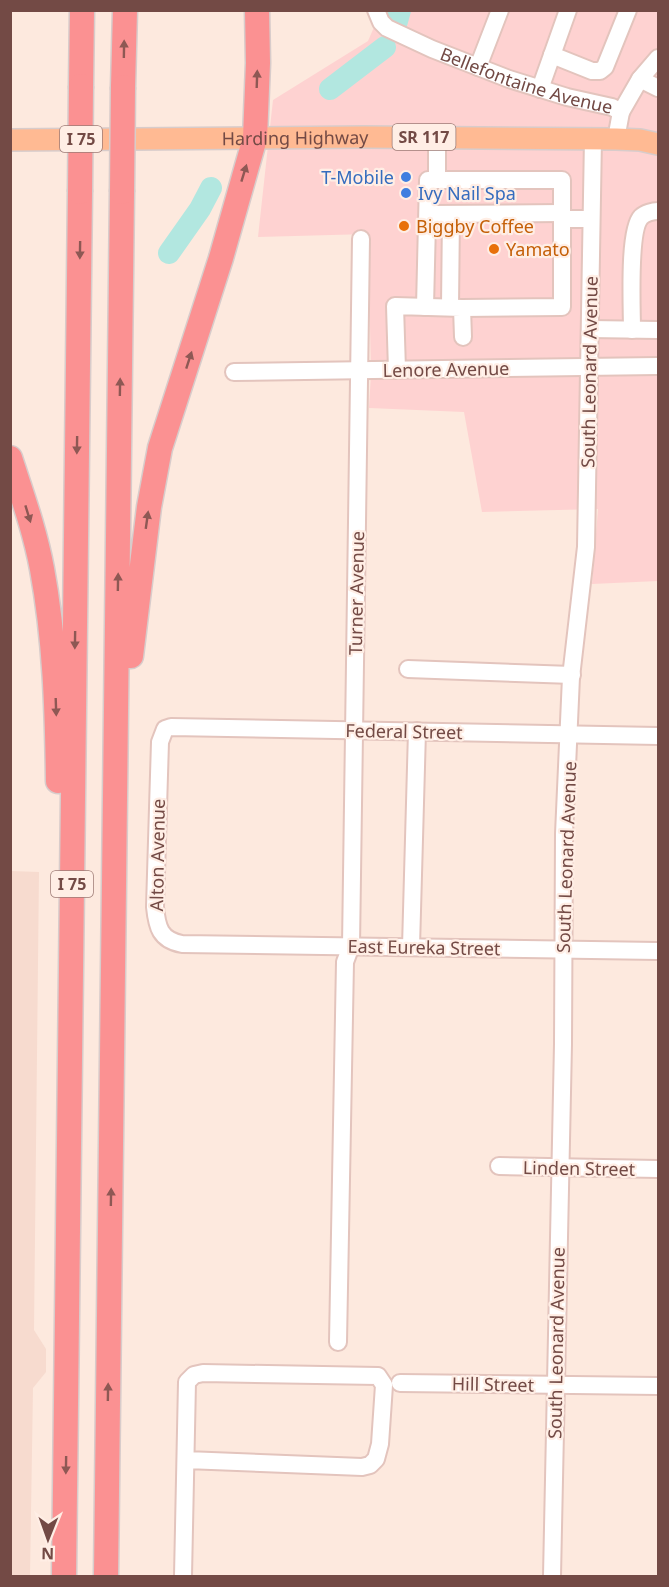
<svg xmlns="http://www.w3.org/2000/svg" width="669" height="1587" viewBox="0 0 669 1587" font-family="'Noto Sans',sans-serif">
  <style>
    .residential { fill: #f7dbcf }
    .commercial { fill: #fed2d1 }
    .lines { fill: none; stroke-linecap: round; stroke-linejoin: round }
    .river { stroke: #b2e7e0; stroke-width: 22 }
    .minor-casing { stroke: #e3c4bd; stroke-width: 20 }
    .major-casing { stroke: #d8cccb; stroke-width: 24 }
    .highway-casing { stroke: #d8cccb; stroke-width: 27 }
    .minor { stroke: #fff; stroke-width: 16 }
    .major { stroke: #ffba93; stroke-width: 21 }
    .highway { stroke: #fb9192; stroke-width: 24 }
    .highway-bridge-casing { stroke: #d8cccb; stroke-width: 27; stroke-linecap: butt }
    .highway-bridge { stroke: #fb9192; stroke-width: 24 }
    .oneway { fill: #8e5854 }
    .shop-dot { fill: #3f7fe0; stroke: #ffeee5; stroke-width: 2 }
    .food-dot { fill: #e8710a; stroke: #ffeee5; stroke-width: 2 }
    .labels { text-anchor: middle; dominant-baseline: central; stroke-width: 4.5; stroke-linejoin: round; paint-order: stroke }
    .shield { fill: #ffeee5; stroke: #9d7b75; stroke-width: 1.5 }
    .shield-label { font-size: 16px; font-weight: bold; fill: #734a45 }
    .street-label { font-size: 18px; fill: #734a45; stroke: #ffeee5 }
    .shop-label { font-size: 18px; fill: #366cbe; stroke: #ffeee5; text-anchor: end }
    .food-label { font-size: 18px; fill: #c56008; stroke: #ffeee5; text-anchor: start }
  </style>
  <rect width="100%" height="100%" fill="#fde9de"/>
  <path class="residential" d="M 11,871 L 39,872 L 34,1330 L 46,1349 L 46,1372 L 33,1388 L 30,1576 L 10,1576 Z"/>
  <path class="commercial" d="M 381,11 L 658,11 L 658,581 L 592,584 L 598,509 L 482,512 L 464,412 L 369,408 L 371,373 L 368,234 L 258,237 L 273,100 L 368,41 Z"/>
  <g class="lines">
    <path class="river" d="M 397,21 L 400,10
      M 330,89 L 385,47
      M 169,253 L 200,209 L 211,188"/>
    <defs>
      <g id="minor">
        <path id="s1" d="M 376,10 L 381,22 L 387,28 L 432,49 L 509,79 L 567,97 L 612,107 L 621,112 L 616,139 L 628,138"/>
        <path d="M 552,55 L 592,71 L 600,71 L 605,67 L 628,10"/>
        <path d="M 478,67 L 500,10"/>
        <path d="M 640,79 L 658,88"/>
        <path d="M 540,89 L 568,10"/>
        <path d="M 621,112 L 640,79 L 658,58"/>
        <path d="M 437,137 L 437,180"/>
        <path d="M 428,214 L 562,213"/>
        <path d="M 425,307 L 428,180 L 562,180 L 562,219"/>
        <path d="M 450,307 L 451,214"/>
        <path d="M 462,308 L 562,307 L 562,219 L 591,219"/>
        <path d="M 590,329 L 658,330"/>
        <path d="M 632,330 C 632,308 628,231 641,217 C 645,213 653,211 658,211"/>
        <path d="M 397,370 L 395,306 L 462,308 L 463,337"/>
        <path d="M 234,372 L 658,366"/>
        <path d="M 408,669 L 572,675"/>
        <path d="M 658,736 L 171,727 L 165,729 L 160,742 L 155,907 C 157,927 160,940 182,944 L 658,951"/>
        <path d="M 411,947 L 417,731"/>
        <path d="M 499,1166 L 658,1169"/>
        <path d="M 338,1342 L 345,962 L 351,946 L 361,239"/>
        <path d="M 400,1383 L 658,1386"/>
        <path d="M 183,1576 L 187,1382 L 194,1375 L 203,1373 L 378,1376 L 384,1385 L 380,1444 L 376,1459 L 370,1465 L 362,1467 L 186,1460"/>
        <path d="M 552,1576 L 563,1044 L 564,834 L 571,677 L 586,547 L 593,138"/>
      </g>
      <g id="major">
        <path id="s2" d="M 10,140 L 364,137 L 616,139 L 640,140 L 658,144"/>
      </g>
      <path id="highway" d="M 81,86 L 82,10
        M 123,87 L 125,10
        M 10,458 C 22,495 35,531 42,569 C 55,639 57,710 58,781
        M 131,656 L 149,507 L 160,448 L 221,258 L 255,138 L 258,63 L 257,10
        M 64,1576 L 80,192
        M 106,1576 L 122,192"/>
    </defs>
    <use href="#minor" class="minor-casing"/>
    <use href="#major" class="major-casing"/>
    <use href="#highway" class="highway-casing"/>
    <use href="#minor" class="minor"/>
    <use href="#major" class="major"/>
    <use href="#highway" class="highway"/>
    <defs>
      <path id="highway-bridge" d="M 80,192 L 81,86
        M 122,192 L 123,87"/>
    </defs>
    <use href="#highway-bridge" class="highway-bridge-casing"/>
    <use href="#highway-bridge" class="highway-bridge"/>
  </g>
  <defs><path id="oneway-solid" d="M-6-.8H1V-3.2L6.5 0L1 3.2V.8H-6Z" transform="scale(1.5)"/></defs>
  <g class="oneway">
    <use href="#oneway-solid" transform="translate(124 49) rotate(-89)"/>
    <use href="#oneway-solid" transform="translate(257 79) rotate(-88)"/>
    <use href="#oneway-solid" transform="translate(244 173) rotate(-73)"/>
    <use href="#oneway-solid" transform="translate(80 250) rotate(91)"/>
    <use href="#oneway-solid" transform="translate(189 360) rotate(-72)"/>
    <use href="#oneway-solid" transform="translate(120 387) rotate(-89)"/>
    <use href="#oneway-solid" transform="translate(77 445) rotate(91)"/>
    <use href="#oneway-solid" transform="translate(28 514) rotate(73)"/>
    <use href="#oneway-solid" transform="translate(147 520) rotate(-82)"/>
    <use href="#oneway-solid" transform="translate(118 582) rotate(-89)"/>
    <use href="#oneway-solid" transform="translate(75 640) rotate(91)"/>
    <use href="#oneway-solid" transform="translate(56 707) rotate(88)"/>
    <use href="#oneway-solid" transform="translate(111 1197) rotate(-89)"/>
    <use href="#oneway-solid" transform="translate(108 1392) rotate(-89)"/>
    <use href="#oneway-solid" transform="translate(66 1465) rotate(91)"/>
  </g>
  <g class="shop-dot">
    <circle cx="406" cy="177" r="6"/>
    <circle cx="406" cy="193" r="6"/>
  </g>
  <g class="food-dot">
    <circle cx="404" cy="226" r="6"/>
    <circle cx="494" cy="249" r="6"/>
  </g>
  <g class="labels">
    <g class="shield">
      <rect x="392.5" y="124" width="63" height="26" rx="4.5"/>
      <rect x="60" y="126" width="42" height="26" rx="4.5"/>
      <rect x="51" y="871" width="42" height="26" rx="4.5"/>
    </g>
    <g class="shield-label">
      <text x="424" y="137">SR 117</text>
      <text x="81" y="139">I 75</text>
      <text x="72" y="884">I 75</text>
    </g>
    <g class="street-label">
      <text stroke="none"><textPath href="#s1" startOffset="171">Bellefontaine Avenue</textPath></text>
      <text stroke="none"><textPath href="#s2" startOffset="285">Harding Highway</textPath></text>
      <text transform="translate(446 369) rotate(-1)">Lenore Avenue</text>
      <text transform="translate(589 372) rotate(-89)">South Leonard Avenue</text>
      <text transform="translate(356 593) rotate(-89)">Turner Avenue</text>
      <text transform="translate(404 731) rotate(1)">Federal Street</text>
      <text transform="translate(157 855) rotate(-89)">Alton Avenue</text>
      <text transform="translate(566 857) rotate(-88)">South Leonard Avenue</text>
      <text transform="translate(424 947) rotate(1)">East Eureka Street</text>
      <text transform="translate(579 1168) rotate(1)">Linden Street</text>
      <text transform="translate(556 1343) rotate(-89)">South Leonard Avenue</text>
      <text transform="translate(493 1384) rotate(1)">Hill Street</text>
    </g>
    <g class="shop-label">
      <text x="394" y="177">T-Mobile</text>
      <text x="418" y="193" text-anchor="start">Ivy Nail Spa</text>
    </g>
    <g class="food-label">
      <text x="416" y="226">Biggby Coffee</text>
      <text x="506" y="249">Yamato</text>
    </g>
  </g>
  <rect width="669" height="1587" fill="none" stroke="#734a45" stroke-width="24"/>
  <g transform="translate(48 1539) rotate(181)" stroke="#ffeee5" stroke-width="4.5" paint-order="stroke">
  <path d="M0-4.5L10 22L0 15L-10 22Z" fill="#734a45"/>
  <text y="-9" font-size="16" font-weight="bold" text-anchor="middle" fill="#734a45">N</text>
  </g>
</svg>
